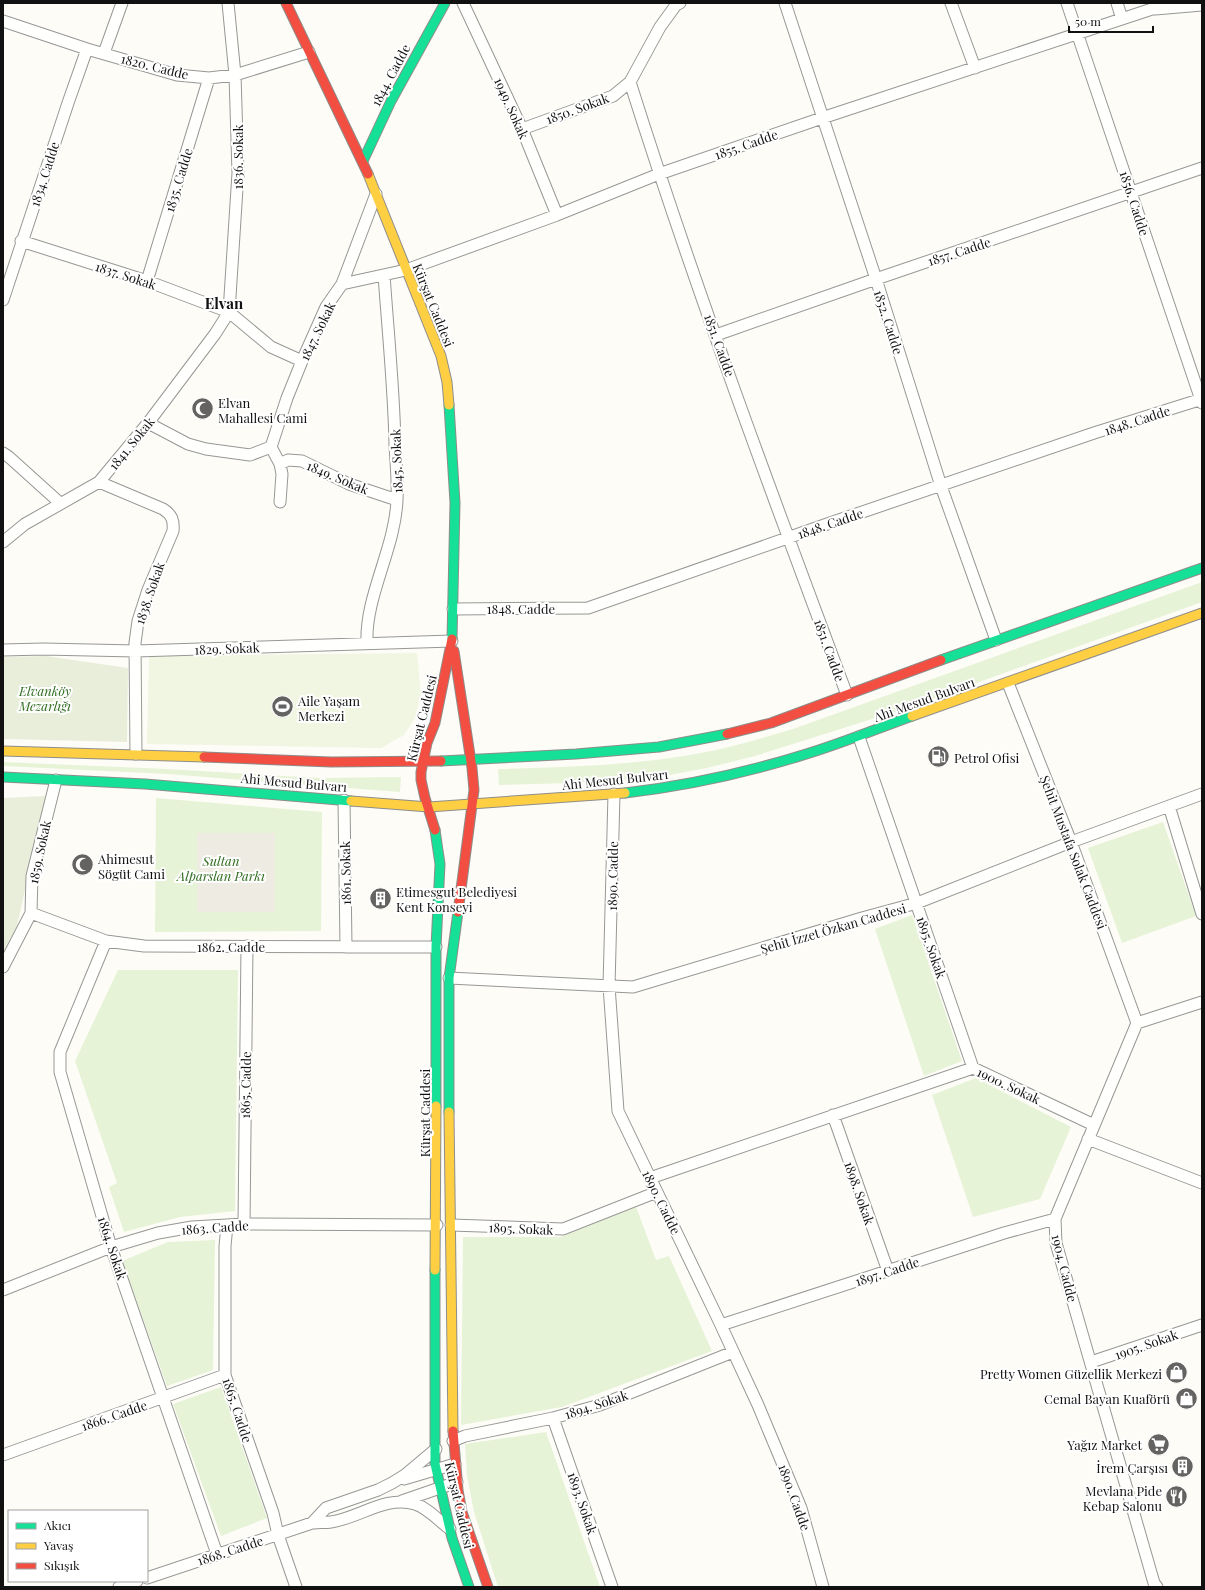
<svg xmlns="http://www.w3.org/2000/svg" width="1205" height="1590" viewBox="0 0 1205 1590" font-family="'Playfair Display',serif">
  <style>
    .green { fill: #e7f3d7 }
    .cemetery { fill: #e9eedb }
    .pitch { fill: #f0f6e1 }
    .plaza { fill: #edebe2 }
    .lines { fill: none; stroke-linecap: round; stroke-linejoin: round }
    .street-casing { stroke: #979795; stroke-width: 13 }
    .fast-casing { stroke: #8e8d8b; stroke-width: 11 }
    .slow-casing { stroke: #8e8d8b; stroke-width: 11 }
    .jam-casing { stroke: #8e8d8b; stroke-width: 11 }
    .street { stroke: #fffffe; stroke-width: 11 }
    .fast { stroke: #16e098; stroke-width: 9 }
    .slow { stroke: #ffcf43; stroke-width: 9 }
    .jam { stroke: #f24e42; stroke-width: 9 }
    .labels { text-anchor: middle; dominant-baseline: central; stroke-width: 4; stroke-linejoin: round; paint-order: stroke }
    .street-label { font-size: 13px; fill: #111; stroke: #fff }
    .poi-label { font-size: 13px; fill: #111; stroke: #fff; text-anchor: start }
    .park-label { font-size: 13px; font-style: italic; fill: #2f6b1f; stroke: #fff }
    .quarter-label { font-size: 15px; font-weight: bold; fill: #111; stroke: #fff }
  </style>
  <rect width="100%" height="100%" fill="#fdfcf7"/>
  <path class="green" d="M 1202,582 L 1202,602 L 907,708 L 755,756 L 707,768 L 659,777 L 571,783 L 499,785 L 498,769 C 575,767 654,765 729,747 C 750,742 772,735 793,729 Z
    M 3,762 L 167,769 L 319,778 L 401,777 L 400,792 L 167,774 L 3,766 Z
    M 156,798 L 322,812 L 321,931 L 155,932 Z
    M 1163,822 L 1196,916 L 1122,943 L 1088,848 Z
    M 912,915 L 962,1061 L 924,1076 L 875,929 Z
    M 118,970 L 238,970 L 235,1211 L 180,1217 L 124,1232 L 109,1187 L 117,1183 L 75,1061 Z
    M 976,1078 L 1071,1127 L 1040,1199 L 973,1217 L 932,1095 Z
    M 636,1207 L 656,1260 L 669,1256 L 712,1351 L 562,1407 L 461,1425 L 463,1237 L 560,1237 Z
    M 215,1240 L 213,1370 L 167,1386 L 122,1261 L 168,1242 Z
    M 221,1387 L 267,1518 L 221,1536 L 173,1404 Z
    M 546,1432 L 600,1587 L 498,1587 L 474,1512 L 467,1476 L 465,1444 Z"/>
  <path class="cemetery" d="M 46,656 L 128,668 L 127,742 L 3,739 L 3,657 Z
    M 46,796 L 17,926 L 3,954 L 3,798 Z"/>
  <path class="pitch" d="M 417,653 L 421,695 L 415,718 L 404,735 L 381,748 L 147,744 L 149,656 Z"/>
  <path class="plaza" d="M 197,833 L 275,833 L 275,912 L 197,912 Z"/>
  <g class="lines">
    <defs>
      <path id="street" d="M 228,3 L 235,75 L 238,173 L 229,312
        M 463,3 L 522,129 L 557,215
        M 785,3 L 876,279 L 941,486 L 996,640
        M 951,3 L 975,68
        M 1067,3 L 1202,403
        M 1117,3 L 1122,19
        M 1155,9 L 1202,5
        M 3,21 L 87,49 L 177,75 L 209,78 L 235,75 L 309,52
        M 104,53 L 122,3
        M 630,82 C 695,288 771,492 847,695
        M 522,129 L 613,96 L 630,82 L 660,27 L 676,5 L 680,3
        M 21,241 L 147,281 L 229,312 L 271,347 L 302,361
        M 147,281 L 209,78
        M 342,284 L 406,270 L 557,215 L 659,174 L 822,118 L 1152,9 L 1163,3
        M 3,300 L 68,103 L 87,49
        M 716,335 L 876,279 L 1202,168
        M 148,423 L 188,444 L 206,449 L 250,455 L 271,447
        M 271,447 L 287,398 L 302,361 L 326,307 L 342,284 L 376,194
        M 271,447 L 280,464 L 282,474 L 280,502
        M 3,453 L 9,457 L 60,503
        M 280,464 L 288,460 L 302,461 L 349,484 L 397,500
        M 99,482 L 163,509 C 172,515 174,520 173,531 L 148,590 L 138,621 L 135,643 L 136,754
        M 3,542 L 25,524 L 99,482 L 148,423 L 215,334 L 229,312
        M 453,609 L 588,608 L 833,522 L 1094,433 L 1202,399
        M 367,643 C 365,596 395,549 397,500 C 398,482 396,464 395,445 C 394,389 388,332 384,275
        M 3,650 L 43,649 L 136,651 L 452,641
        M 1008,683 L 1071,842 L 1137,1023
        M 859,737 L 973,1068
        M 614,794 L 609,986 L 618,1111 L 719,1321 L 758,1405 L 801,1508 L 823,1587
        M 344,800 L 346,947
        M 1169,806 L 1202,914
        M 31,913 L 106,941 L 144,946 L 436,947
        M 106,941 L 60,1052 L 60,1072 L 111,1247 L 217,1554
        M 3,967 L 31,913 L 32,876 L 56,780
        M 449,978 L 633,987 L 862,918 L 917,903 L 1071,842 L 1202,794
        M 833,1115 L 888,1271
        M 1088,1139 L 1202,1183
        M 650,1178 L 973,1068 L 1094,1125
        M 244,1224 L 247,946
        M 227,1225 L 225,1246 L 225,1375 L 273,1513 L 278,1535 L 296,1587
        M 451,1225 L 563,1229 L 657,1192
        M 3,1290 L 111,1247 L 158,1233 L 192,1227 L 244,1224 L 437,1225
        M 721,1325 L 1004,1233 L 1055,1219
        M 1091,1362 L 1202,1325
        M 553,1418 L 612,1587
        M 453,1441 L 465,1436 L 553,1418 L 600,1405 L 733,1352
        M 3,1455 L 225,1375
        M 404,1479 L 455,1464
        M 402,1501 L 457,1482
        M 312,1523 L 326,1508 L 378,1490 L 392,1483 L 405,1475 L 436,1449
        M 147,1578 L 312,1523 C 319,1522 325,1523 331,1522 C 359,1518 386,1495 415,1504 C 428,1508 439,1521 450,1529
        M 119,1587 L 137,1581
        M 1157,1587 L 1154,1583 L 1056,1243 L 1055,1219 L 1137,1023 L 1202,1002"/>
      <path id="fast" d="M 363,161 L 391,101 L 445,3
        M 449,405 L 455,503 L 452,639
        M 941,660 L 1202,568
        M 441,761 L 576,754 L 659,747 L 727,734
        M 3,777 L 145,784 L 351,801
        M 625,793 C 685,786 745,773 803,755 C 840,744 876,729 912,716
        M 435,830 L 440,864 L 436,947 L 436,1106
        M 449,1112 L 449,978 L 458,912
        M 435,1270 L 435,1464 L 452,1538 L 469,1587"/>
      <path id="slow" d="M 368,174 L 441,356 L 447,382 L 449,405
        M 912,716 L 1202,613
        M 3,751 L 204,757
        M 351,801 L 429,807 L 625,793
        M 449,1112 L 453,1431
        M 435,1270 L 436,1106"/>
      <path id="jam" d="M 286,3 L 368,174
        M 454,651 L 472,768 L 474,790 L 458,912
        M 727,734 L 771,723 L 941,660
        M 204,757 L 331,762 L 441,761
        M 435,830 L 425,798 L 421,780 L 421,772 L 427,743 L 435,723 L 452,639
        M 453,1431 L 458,1490 L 462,1512 L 488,1587"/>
    </defs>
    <use href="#street" class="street-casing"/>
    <use href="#fast" class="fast-casing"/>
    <use href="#slow" class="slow-casing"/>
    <use href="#jam" class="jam-casing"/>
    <use href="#street" class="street"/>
    <use href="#fast" class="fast"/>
    <use href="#slow" class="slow"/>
    <use href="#jam" class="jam"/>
  </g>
  <defs>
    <symbol id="mosque-disc" viewBox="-11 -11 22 22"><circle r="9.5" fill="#646362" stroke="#fff"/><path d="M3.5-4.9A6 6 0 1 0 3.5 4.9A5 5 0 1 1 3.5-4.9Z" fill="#fff"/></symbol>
    <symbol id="stadium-disc" viewBox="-11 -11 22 22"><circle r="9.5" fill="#646362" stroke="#fff"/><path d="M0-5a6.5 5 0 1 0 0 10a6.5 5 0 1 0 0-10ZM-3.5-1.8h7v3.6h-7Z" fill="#fff"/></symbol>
    <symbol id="fuel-disc" viewBox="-11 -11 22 22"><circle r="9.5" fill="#646362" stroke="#fff"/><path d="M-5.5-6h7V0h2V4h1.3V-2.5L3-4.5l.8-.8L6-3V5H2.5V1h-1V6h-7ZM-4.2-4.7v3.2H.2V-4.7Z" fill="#fff"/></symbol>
    <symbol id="building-disc" viewBox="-11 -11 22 22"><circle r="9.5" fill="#646362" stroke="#fff"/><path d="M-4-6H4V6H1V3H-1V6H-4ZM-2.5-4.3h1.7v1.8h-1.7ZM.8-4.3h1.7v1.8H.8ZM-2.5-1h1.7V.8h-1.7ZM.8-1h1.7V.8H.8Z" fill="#fff"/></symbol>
    <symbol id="shop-disc" viewBox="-11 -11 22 22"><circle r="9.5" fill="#646362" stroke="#fff"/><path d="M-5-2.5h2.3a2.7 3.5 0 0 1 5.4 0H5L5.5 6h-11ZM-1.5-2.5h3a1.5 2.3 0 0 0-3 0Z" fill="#fff"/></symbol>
    <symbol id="supermarket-disc" viewBox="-11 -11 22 22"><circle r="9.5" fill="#646362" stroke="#fff"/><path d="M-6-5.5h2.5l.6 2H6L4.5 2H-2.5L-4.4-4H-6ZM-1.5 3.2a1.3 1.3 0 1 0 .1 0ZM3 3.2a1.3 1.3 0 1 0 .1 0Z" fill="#fff"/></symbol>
    <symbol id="restaurant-disc" viewBox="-11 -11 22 22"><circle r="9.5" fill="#646362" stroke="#fff"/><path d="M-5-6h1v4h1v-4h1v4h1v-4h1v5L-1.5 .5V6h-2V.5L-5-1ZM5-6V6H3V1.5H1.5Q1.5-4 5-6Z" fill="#fff"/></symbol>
  </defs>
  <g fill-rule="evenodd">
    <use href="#mosque-disc" x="190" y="396" width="25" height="25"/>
    <use href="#stadium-disc" x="270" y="694" width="25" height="25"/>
    <use href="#fuel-disc" x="926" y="744" width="25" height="25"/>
    <use href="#mosque-disc" x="70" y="852" width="25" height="25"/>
    <use href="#building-disc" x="368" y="886" width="25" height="25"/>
    <use href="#shop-disc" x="1164" y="1360" width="25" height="25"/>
    <use href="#shop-disc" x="1174" y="1386" width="25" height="25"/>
    <use href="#supermarket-disc" x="1146" y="1432" width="25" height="25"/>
    <use href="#building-disc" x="1170" y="1454" width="25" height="25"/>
    <use href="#restaurant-disc" x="1164" y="1484" width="25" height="25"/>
  </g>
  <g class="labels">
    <g class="street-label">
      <text transform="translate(155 66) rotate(14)">1820. Cadde</text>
      <text transform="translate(390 75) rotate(-62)">1844. Cadde</text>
      <text transform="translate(512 108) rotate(66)">1949. Sokak</text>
      <text transform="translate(577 108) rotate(-20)">1850. Sokak</text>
      <text transform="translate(746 144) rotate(-19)">1855. Cadde</text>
      <text transform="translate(237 157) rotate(-90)">1836. Sokak</text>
      <text transform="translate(44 174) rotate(-72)">1834. Cadde</text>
      <text transform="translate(178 180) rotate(-73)">1835. Cadde</text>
      <text transform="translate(1135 203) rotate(72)">1856. Cadde</text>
      <text transform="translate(959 251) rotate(-18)">1857. Cadde</text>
      <text transform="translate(126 275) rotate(18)">1837. Sokak</text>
      <text transform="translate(434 305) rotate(68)">Kürşat Caddesi</text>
      <text transform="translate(889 322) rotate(72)">1852. Cadde</text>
      <text transform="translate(317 331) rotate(-64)">1847. Sokak</text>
      <text transform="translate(720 345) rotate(70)">1851. Cadde</text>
      <text transform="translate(1137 420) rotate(-18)">1848. Cadde</text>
      <text transform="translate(131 443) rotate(-51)">1841. Sokak</text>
      <text transform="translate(396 461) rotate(-92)">1845. Sokak</text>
      <text transform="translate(338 477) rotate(23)">1849. Sokak</text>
      <text transform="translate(830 523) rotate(-19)">1848. Cadde</text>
      <text transform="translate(149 593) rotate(-71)">1838. Sokak</text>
      <text x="521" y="608">1848. Cadde</text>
      <text transform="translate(227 648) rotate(-2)">1829. Sokak</text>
      <text transform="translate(830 650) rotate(70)">1851. Cadde</text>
      <text transform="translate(924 699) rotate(-20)">Ahi Mesud Bulvarı</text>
      <text transform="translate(421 718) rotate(-76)">Kürşat Caddesi</text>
      <text transform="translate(615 779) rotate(-6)">Ahi Mesud Bulvarı</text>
      <text transform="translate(294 782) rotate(5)">Ahi Mesud Bulvarı</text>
      <text transform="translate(39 852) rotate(-78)">1859. Sokak</text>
      <text transform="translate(1074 852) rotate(69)">Şehit Mustafa Solak Caddesi</text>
      <text transform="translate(345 873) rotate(-91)">1861. Sokak</text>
      <text transform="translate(612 876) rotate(-89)">1890. Cadde</text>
      <text transform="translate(833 928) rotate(-16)">Şehit İzzet Özkan Caddesi</text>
      <text x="231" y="946">1862. Cadde</text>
      <text transform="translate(932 947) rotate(71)">1895. Sokak</text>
      <text transform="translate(245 1085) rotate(-89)">1865. Cadde</text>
      <text transform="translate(1009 1085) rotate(25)">1900. Sokak</text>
      <text transform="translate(424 1113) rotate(-90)">Kürşat Caddesi</text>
      <text transform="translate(860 1193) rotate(71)">1898. Sokak</text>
      <text transform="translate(662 1202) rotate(64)">1890. Cadde</text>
      <text transform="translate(215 1227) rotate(-4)">1863. Cadde</text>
      <text transform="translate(521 1228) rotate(2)">1895. Sokak</text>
      <text transform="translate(113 1248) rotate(72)">1864. Sokak</text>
      <text transform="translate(1065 1268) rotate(76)">1904. Cadde</text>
      <text transform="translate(887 1271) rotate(-18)">1897. Cadde</text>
      <text transform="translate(1146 1344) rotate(-19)">1905. Sokak</text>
      <text transform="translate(596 1404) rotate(-18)">1894. Sokak</text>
      <text transform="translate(238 1410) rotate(72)">1865. Cadde</text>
      <text transform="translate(114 1415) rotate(-19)">1866. Cadde</text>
      <text transform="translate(795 1497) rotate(70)">1890. Cadde</text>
      <text transform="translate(583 1503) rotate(71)">1893. Sokak</text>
      <text transform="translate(460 1505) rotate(77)">Kürşat Caddesi</text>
      <text transform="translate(230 1550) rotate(-18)">1868. Cadde</text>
    </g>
    <g class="poi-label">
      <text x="218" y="402">Elvan<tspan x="218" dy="15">Mahallesi Cami</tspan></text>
      <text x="298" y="700">Aile Yaşam<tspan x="298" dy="15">Merkezi</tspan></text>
      <text x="954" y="757">Petrol Ofisi</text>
      <text x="98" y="858">Ahimesut<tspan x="98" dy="15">Sögüt Cami</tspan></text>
      <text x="396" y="891">Etimesgut Belediyesi<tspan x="396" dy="15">Kent Konseyi</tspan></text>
      <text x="1162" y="1373" text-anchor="end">Pretty Women Güzellik Merkezi</text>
      <text x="1170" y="1398" text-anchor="end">Cemal Bayan Kuaförü</text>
      <text x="1142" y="1444" text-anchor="end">Yağız Market</text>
      <text x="1168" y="1467" text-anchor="end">İrem Çarşısı</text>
      <text x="1162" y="1490" text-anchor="end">Mevlana Pide<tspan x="1162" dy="15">Kebap Salonu</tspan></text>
    </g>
    <g class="park-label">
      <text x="45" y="690">Elvanköy<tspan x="45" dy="15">Mezarlığı</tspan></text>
      <text x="221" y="860">Sultan<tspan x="221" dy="15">Alparslan Parkı</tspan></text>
    </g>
    <g class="quarter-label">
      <text x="224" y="303">Elvan</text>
    </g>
  </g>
  <rect width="1205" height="1590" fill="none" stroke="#111111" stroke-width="8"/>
  <rect x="8" y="1510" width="140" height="72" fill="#ffffff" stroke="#a0a0a0"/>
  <rect x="16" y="1523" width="20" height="6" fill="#16e098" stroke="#a0a0a0"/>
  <text x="44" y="1530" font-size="12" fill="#111111">Akıcı</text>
  <rect x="16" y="1543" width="20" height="6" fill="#ffcf43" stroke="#a0a0a0"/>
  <text x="44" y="1550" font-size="12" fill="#111111">Yavaş</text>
  <rect x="16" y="1563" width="20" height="6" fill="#f24e42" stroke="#a0a0a0"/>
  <text x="44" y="1570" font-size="12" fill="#111111">Sıkışık</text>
  <path d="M1069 26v6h84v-6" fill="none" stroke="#111111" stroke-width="2"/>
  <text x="1075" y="26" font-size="12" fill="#111111" stroke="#ffffff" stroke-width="3" paint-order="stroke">50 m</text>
</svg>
